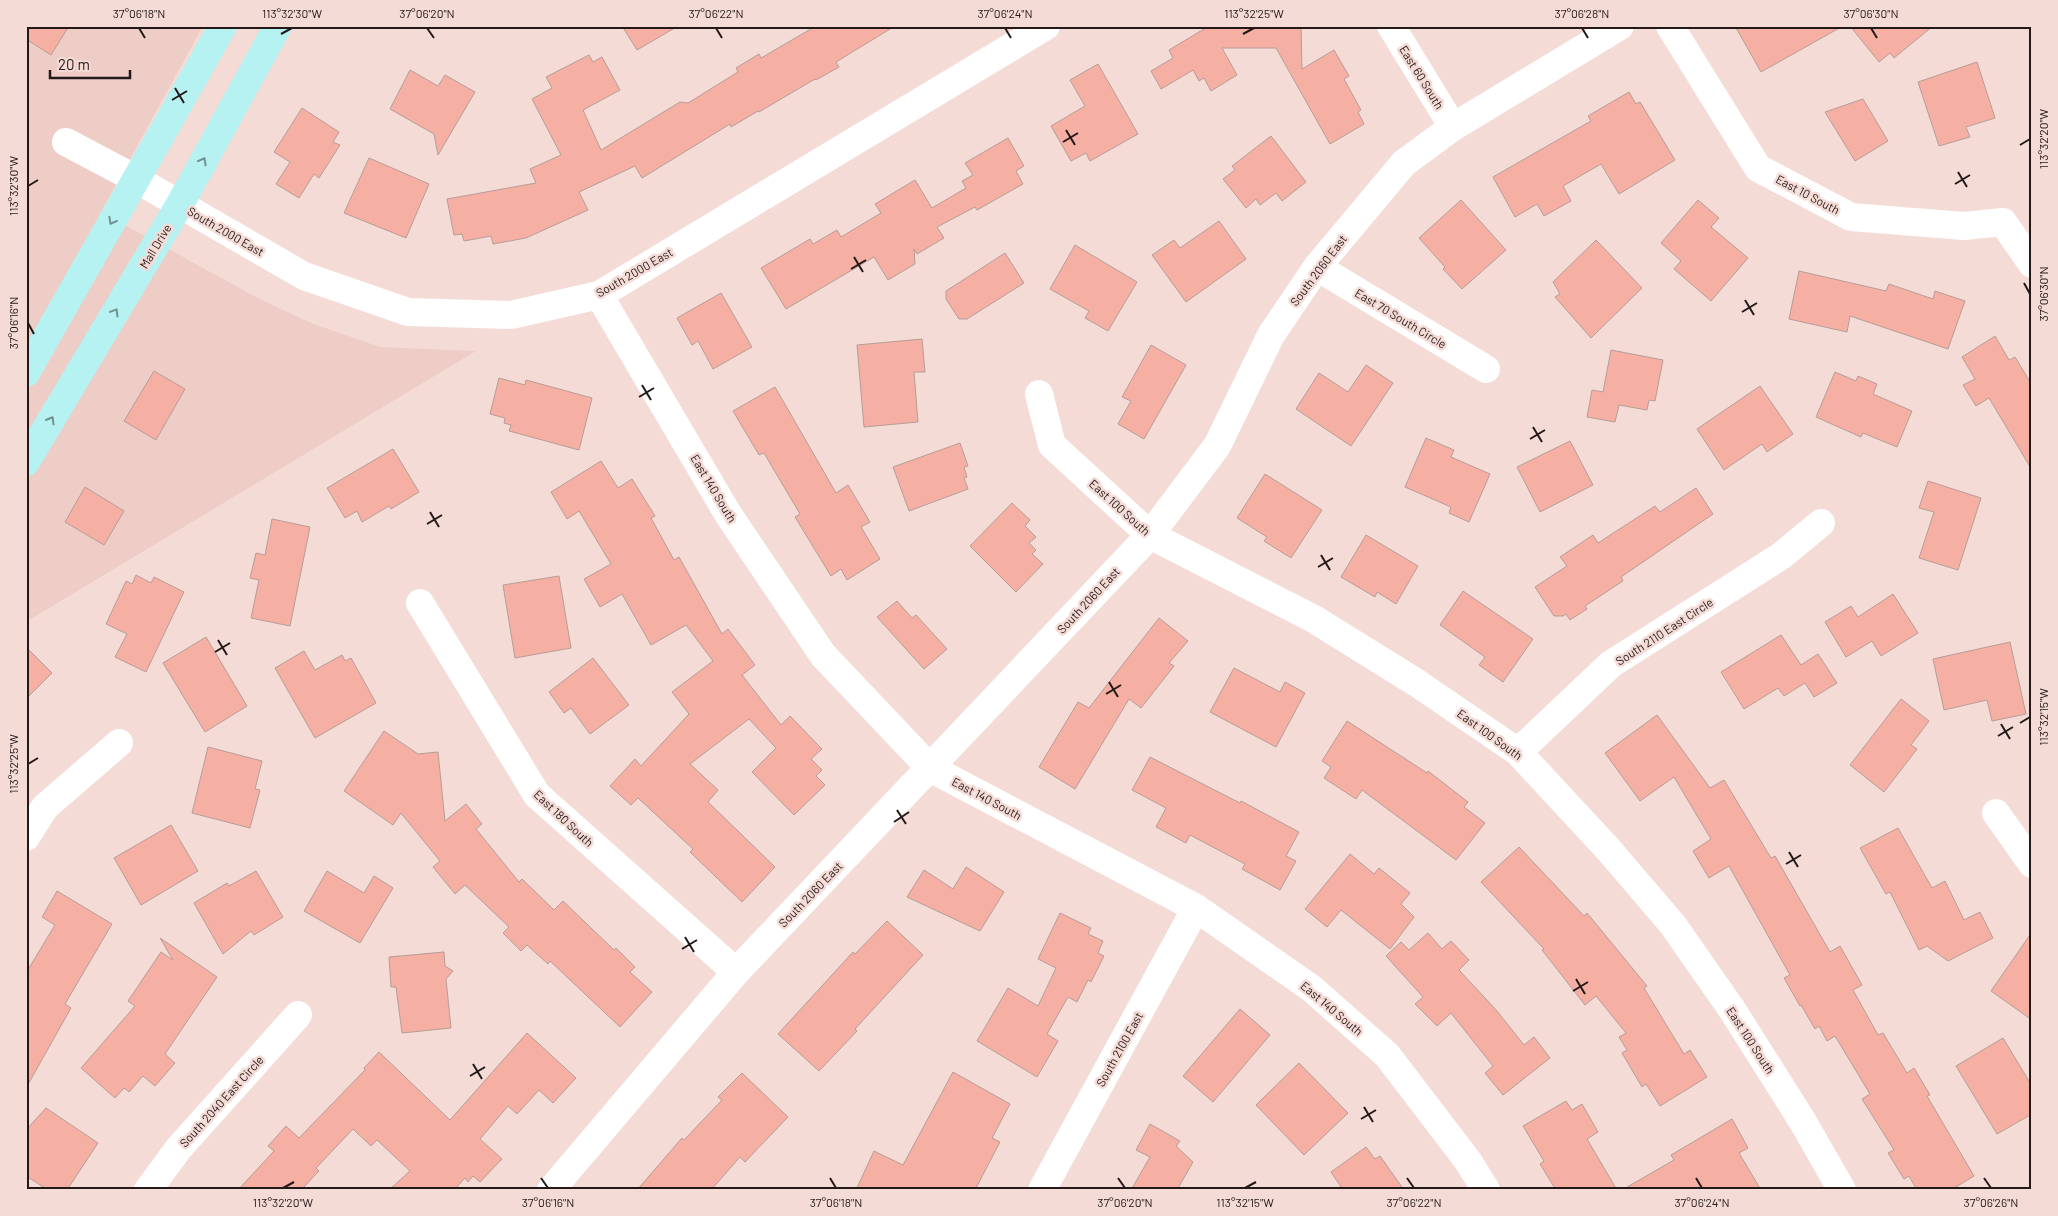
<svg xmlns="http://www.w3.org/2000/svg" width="2058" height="1216" viewBox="0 0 2058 1216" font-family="Barlow,sans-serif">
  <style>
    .built { fill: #efcdc7 }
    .building { fill: #f6afa3; stroke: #b69d98 }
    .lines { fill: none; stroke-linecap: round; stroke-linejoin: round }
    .minor { stroke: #fff; stroke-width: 28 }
    .major { stroke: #b5f2f1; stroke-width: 28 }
    .oneway { stroke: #73908f }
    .ticks { fill: none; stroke: #221918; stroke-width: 2 }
    .labels { text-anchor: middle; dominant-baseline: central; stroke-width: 5; stroke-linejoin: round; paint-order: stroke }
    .street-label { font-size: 12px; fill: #221918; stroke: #f5dbd6 }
    .neatline { fill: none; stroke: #221918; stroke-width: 2 }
    .ticks-label { font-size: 12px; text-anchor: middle; fill: #221918 }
  </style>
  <rect width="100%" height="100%" fill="#f5dbd6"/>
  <path class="built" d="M 26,26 L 203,26 L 101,212 L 258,298 L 311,323 L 380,347 L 476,351 L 26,622 Z"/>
  <path class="building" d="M 26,26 L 69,26 L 51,55 L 26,39 Z
    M 622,26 L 678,26 L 637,50 Z
    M 816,26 L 895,26 L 836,62 L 839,67 L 816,80 L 815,79 L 759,112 L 758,111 L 731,127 L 730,124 L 642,178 L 635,166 L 579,192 L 588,210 L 526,238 L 493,244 L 491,236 L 464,241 L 462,234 L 454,235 L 447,199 L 536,183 L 530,169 L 561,155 L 532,99 L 552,88 L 546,77 L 589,55 L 593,62 L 602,57 L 620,90 L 583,110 L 601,150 L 680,102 L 688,103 L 738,72 L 736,68 L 759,54 L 761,58 Z
    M 1209,26 L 1301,26 L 1302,69 L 1334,50 L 1349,76 L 1344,79 L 1361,110 L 1358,112 L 1364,124 L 1330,144 L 1276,48 L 1222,48 L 1237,75 L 1211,91 L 1204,78 L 1199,81 L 1193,70 L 1161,89 L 1151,71 L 1173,58 L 1169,50 Z
    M 1735,26 L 1843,26 L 1761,72 Z
    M 1850,26 L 1933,26 L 1894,58 L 1890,53 L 1879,62 Z
    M 1977,62 L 1995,118 L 1966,127 L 1970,137 L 1939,146 L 1918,82 Z
    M 1098,64 L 1138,134 L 1090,161 L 1086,153 L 1071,161 L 1051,126 L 1085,106 L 1070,80 Z
    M 410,70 L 438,86 L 445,75 L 475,92 L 438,155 L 434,134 L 390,109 Z
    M 1629,92 L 1636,104 L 1640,102 L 1675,160 L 1619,194 L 1601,164 L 1563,186 L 1571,201 L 1544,216 L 1537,204 L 1515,217 L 1493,177 L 1591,121 L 1588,116 Z
    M 1863,99 L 1888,141 L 1855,161 L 1825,112 Z
    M 302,108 L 339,132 L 333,142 L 340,145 L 319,178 L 314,174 L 299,198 L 276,184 L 290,162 L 274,152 Z
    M 1271,136 L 1306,182 L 1282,201 L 1276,193 L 1260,205 L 1256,199 L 1246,208 L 1223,179 L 1235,170 L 1232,166 Z
    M 1008,138 L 1024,166 L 1016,171 L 1023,184 L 977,210 L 975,207 L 937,227 L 944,238 L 917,254 L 914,249 L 915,264 L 888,280 L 874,257 L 786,309 L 761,268 L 810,239 L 813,244 L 837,230 L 841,237 L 881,213 L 875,204 L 915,180 L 932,208 L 966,188 L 962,181 L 973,175 L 965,163 Z
    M 369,158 L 429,184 L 406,238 L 344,213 Z
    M 1461,200 L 1506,250 L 1462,289 L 1443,269 L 1445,267 L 1419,238 Z
    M 1698,200 L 1719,218 L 1711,227 L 1748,258 L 1711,301 L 1674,269 L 1681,261 L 1661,243 Z
    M 1219,221 L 1246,259 L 1186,302 L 1152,255 L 1174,240 L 1180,248 Z
    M 1596,240 L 1642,288 L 1591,338 L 1555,297 L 1560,294 L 1553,282 Z
    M 1075,245 L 1137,282 L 1108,331 L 1085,318 L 1089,311 L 1050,289 Z
    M 1005,253 L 1024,283 L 967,319 L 959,319 L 946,299 L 946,291 Z
    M 1799,271 L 1886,291 L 1889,284 L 1933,299 L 1935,291 L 1965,301 L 1948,349 L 1850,316 L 1847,332 L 1789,319 Z
    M 721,293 L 752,347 L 713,369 L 698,341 L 692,345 L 677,318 Z
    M 1995,336 L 2009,360 L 2015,357 L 2032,385 L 2032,470 L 1989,398 L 1976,406 L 1963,385 L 1975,379 L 1962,357 Z
    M 922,339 L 925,372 L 914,372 L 918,422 L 864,427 L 857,345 Z
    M 1151,345 L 1186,365 L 1144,439 L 1118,424 L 1131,401 L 1122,397 Z
    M 1611,350 L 1663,360 L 1655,401 L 1649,400 L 1647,410 L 1619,405 L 1615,422 L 1587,417 L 1592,390 L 1603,392 Z
    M 1366,365 L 1393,383 L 1351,446 L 1296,409 L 1319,373 L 1348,392 Z
    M 154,371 L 185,389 L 156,440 L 124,421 Z
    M 1835,372 L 1856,381 L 1858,376 L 1877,384 L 1873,394 L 1912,411 L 1897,447 L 1863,433 L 1861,437 L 1816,417 Z
    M 499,378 L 525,385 L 526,380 L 592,398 L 579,450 L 509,431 L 511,425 L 504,423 L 505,418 L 490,414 Z
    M 1760,386 L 1793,434 L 1767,452 L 1762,444 L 1724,470 L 1697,429 Z
    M 775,387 L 836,493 L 848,485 L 870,522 L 861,527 L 880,559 L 847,580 L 841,569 L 831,576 L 795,517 L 800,514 L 764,453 L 759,455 L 733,411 Z
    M 1426,438 L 1454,450 L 1451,457 L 1490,474 L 1469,522 L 1449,513 L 1451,507 L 1405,487 Z
    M 1570,441 L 1593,485 L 1540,512 L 1517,467 Z
    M 960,443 L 968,466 L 964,467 L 967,477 L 964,478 L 968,489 L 909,511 L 893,467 Z
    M 393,449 L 419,492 L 391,509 L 389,506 L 362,522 L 357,511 L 345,518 L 327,488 Z
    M 601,461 L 618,488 L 632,479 L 655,516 L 651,518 L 674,560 L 679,557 L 722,634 L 728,629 L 755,665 L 742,675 L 781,725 L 790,716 L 822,749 L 811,759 L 822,770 L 816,776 L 825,785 L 794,815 L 752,772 L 776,748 L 749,719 L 690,764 L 718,790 L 708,802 L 775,867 L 742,902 L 690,852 L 693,849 L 638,798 L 631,805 L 610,786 L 635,759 L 641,766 L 689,714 L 672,692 L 713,661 L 686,625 L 651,645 L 622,594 L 600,607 L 584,579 L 611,564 L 579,511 L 567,519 L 551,492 Z
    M 1265,474 L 1322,510 L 1291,558 L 1264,541 L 1267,537 L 1237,518 Z
    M 1928,481 L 1981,498 L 1958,570 L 1919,558 L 1934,512 L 1919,508 Z
    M 85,487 L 124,511 L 104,545 L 65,522 Z
    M 1696,488 L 1713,514 L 1621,577 L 1623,581 L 1585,606 L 1587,609 L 1570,620 L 1566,614 L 1563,616 L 1554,616 L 1535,587 L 1567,566 L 1560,557 L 1593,535 L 1598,543 L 1655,506 L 1660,512 Z
    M 1012,503 L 1030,520 L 1025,526 L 1036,537 L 1029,543 L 1036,550 L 1032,554 L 1043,564 L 1016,592 L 970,546 Z
    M 272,519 L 310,527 L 290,626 L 251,618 L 259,580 L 250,578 L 256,553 L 265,555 Z
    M 1366,535 L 1418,566 L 1396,604 L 1377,592 L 1375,597 L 1341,577 Z
    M 136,575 L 151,583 L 154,577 L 184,592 L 146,672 L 115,657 L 127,634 L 106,624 L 126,581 L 132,584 Z
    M 559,576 L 571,648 L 515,658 L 503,585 Z
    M 1463,591 L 1533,639 L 1503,682 L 1479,665 L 1485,657 L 1440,625 Z
    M 1893,594 L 1918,633 L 1881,656 L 1872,641 L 1846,657 L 1825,622 L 1851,606 L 1858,617 Z
    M 897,601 L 912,618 L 916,615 L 947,649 L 924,669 L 877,617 Z
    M 1159,618 L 1188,641 L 1169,663 L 1174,666 L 1141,708 L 1129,699 L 1075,789 L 1039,767 L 1078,702 L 1089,708 Z
    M 1781,635 L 1801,665 L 1818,654 L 1837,683 L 1814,697 L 1805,683 L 1784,696 L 1778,688 L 1744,709 L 1721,672 Z
    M 206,637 L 247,706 L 205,732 L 163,663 Z
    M 2010,642 L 2026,714 L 1992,721 L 1987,700 L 1944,710 L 1933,659 Z
    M 26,647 L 52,673 L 26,699 Z
    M 304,651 L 315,670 L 342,655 L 345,661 L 351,658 L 376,703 L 315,738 L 275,668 Z
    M 593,658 L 629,705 L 590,734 L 571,708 L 564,713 L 549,692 Z
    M 1234,668 L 1280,692 L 1285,682 L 1305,693 L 1276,747 L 1210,712 Z
    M 1901,699 L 1929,721 L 1911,745 L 1917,749 L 1884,792 L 1850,765 Z
    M 1657,715 L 1710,788 L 1724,780 L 1771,858 L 1775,856 L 1830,952 L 1840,946 L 1862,985 L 1853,990 L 1878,1035 L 1883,1033 L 1907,1073 L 1914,1068 L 1930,1095 L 1927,1096 L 1974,1176 L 1951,1190 L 1917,1190 L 1909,1176 L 1904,1179 L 1888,1153 L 1894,1150 L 1862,1099 L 1870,1094 L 1835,1036 L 1827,1041 L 1819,1026 L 1815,1029 L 1801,1005 L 1800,1006 L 1784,978 L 1790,975 L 1729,866 L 1709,878 L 1693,851 L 1711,839 L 1674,777 L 1640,801 L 1605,753 Z
    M 1347,721 L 1427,773 L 1428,771 L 1468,802 L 1464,807 L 1485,823 L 1456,860 L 1362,790 L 1356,799 L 1324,778 L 1331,767 L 1322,761 Z
    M 384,731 L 418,754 L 438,752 L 445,821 L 466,804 L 482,824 L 476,829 L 519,882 L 522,879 L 554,910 L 563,901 L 614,950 L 616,948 L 635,967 L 630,972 L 652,992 L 620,1027 L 550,961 L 548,964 L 527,945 L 521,951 L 503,933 L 509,927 L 465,885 L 455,894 L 433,867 L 440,861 L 401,813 L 393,825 L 344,791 Z
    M 208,747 L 262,761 L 255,789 L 260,790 L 250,828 L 192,813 Z
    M 1150,757 L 1240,803 L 1241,801 L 1299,832 L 1286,856 L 1296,861 L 1280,890 L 1242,869 L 1245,864 L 1190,835 L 1186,843 L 1156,827 L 1166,808 L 1132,790 Z
    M 171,825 L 198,871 L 141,905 L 114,858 Z
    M 1898,828 L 1932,888 L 1945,881 L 1964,920 L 1980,912 L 1993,938 L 1948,961 L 1927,946 L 1919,950 L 1890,892 L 1886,894 L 1860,848 Z
    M 1519,847 L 1584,916 L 1587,913 L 1647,986 L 1644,988 L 1684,1054 L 1690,1050 L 1707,1077 L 1660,1106 L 1646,1084 L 1642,1087 L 1622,1053 L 1627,1050 L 1619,1037 L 1626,1033 L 1596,996 L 1585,1005 L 1542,950 L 1544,949 L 1481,882 Z
    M 1350,854 L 1374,874 L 1379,868 L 1410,893 L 1401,904 L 1414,917 L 1390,949 L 1341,910 L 1327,927 L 1305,909 Z
    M 966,867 L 1004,892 L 980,931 L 907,897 L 924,870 L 953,889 Z
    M 256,871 L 283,917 L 254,935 L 251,931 L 223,954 L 194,903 L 227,883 L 229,886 Z
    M 327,871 L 364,893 L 374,876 L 393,888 L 360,943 L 304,911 Z
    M 57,891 L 112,924 L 65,1004 L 71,1008 L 26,1088 L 26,973 L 55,925 L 42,917 Z
    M 1060,913 L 1091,928 L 1088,934 L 1103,941 L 1098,953 L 1104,956 L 1091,982 L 1088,980 L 1077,1002 L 1068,997 L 1047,1034 L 1058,1041 L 1037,1077 L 977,1041 L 1008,988 L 1038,1006 L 1056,968 L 1038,959 Z
    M 887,921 L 923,955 L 855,1029 L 857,1031 L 819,1071 L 778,1034 L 853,952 L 855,954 Z
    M 2032,932 L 2032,1020 L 1991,991 Z
    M 1428,933 L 1442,949 L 1451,941 L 1469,960 L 1459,970 L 1497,1011 L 1524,1045 L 1534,1037 L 1550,1058 L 1503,1095 L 1485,1073 L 1493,1066 L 1451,1013 L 1437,1026 L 1415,1004 L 1423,997 L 1386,956 L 1401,942 L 1409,950 Z
    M 160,938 L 217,977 L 165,1054 L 175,1063 L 155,1086 L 143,1076 L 129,1092 L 124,1088 L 115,1098 L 81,1068 L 135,1006 L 128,1001 L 161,952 L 173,960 Z
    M 444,952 L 445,966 L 453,971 L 446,979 L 451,1028 L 402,1033 L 396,987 L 391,987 L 389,957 Z
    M 1240,1009 L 1270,1035 L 1213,1102 L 1183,1076 Z
    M 527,1033 L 576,1078 L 553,1103 L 539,1090 L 517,1114 L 508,1106 L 480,1139 L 502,1159 L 480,1182 L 473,1176 L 468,1182 L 465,1178 L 454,1190 L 389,1190 L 410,1171 L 377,1140 L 371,1146 L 353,1129 L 316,1168 L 319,1171 L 301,1190 L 238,1190 L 274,1151 L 268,1146 L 286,1126 L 299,1138 L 365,1070 L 364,1068 L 379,1052 L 450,1120 Z
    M 2003,1038 L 2032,1086 L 2032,1114 L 1997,1134 L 1956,1066 Z
    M 1299,1063 L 1348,1113 L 1304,1155 L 1256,1105 Z
    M 953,1072 L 1010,1104 L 992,1138 L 1000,1142 L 975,1190 L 856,1190 L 874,1151 L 903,1165 Z
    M 742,1073 L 788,1117 L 745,1162 L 740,1157 L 711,1190 L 637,1190 L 682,1138 L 684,1140 L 722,1100 L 718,1097 Z
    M 1566,1101 L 1572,1110 L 1582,1104 L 1598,1132 L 1587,1139 L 1617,1190 L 1556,1190 L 1540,1164 L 1544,1161 L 1523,1126 Z
    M 46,1108 L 98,1143 L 67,1190 L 48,1190 L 26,1176 L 26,1130 Z
    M 1732,1119 L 1748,1148 L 1739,1153 L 1761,1190 L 1622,1190 L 1674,1160 L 1671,1155 Z
    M 1150,1124 L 1180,1141 L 1176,1146 L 1193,1162 L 1177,1190 L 1131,1190 L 1150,1157 L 1136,1150 Z
    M 1366,1147 L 1375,1159 L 1380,1156 L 1404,1190 L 1343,1190 L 1331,1172 Z"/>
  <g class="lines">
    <path class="minor" d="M 1391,26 L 1453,127
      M 1670,26 L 1758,168 L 1851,217 L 1964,226 L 2003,222 L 2032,264
      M 66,142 L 136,179 L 304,276 L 408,312 L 511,315 L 599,295 L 1046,26
      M 1317,267 L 1486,369
      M 599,295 L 728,514 L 823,655 L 930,768 L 1196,908 L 1311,988 L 1387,1055 L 1468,1161 L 1486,1190
      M 1039,394 L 1052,445 L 1150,535 L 1314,619 L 1417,683 L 1518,752 L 1608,849 L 1673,925 L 1733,1011 L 1803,1122 L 1842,1190
      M 420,603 L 537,795 L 736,972
      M 1518,752 L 1611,664 L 1781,556 L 1821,523
      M 1996,813 L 2032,864
      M 26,837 L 45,807 L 119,743
      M 148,1190 L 179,1148 L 298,1015
      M 551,1190 L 736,972 L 1150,535 L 1217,446 L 1271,335 L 1317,267 L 1404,163 L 1453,127 L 1620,26
      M 1042,1190 L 1196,908"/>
    <path class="major" d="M 26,373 L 223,26
      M 26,462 L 180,204 L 278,26"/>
  </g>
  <defs><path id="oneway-chevron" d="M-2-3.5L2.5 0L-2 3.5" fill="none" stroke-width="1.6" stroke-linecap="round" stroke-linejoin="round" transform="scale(1.25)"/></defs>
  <g class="oneway">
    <use href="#oneway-chevron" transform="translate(203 161) rotate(-61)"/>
    <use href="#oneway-chevron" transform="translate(112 221) rotate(119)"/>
    <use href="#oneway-chevron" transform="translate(115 312) rotate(-59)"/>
    <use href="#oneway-chevron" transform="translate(51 420) rotate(-60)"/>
  </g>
  <path class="ticks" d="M 139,28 L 145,38M 427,28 L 434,38M 716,28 L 722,38M 1005,28 L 1011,38M 1582,28 L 1588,38M 1871,28 L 1877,38M 281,34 L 292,28M 1243,34 L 1254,28M 175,88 L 184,103M 172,100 L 187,91M 1066,130 L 1075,145M 1063,142 L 1078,133M 2020,145 L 2030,139M 1958,172 L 1967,187M 1955,184 L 1970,175M 28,186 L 38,180M 854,257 L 863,272M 851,269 L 866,260M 2024,283 L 2030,294M 1745,300 L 1754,315M 1742,312 L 1757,303M 28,323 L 34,334M 642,385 L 651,400M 639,397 L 654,388M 1533,427 L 1542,442M 1530,439 L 1545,430M 430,512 L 439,527M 427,524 L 442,515M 1321,555 L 1330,570M 1318,567 L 1333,558M 218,640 L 227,655M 215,652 L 230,643M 1109,682 L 1118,697M 1106,694 L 1121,685M 2020,723 L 2030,717M 2001,724 L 2010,739M 1998,736 L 2013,727M 28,764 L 38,758M 897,810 L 906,824M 894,822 L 909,812M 1789,852 L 1798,867M 1786,864 L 1801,855M 685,937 L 694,952M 682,949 L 697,940M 1576,979 L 1585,994M 1573,991 L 1588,982M 473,1064 L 482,1079M 470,1076 L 485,1067M 1364,1107 L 1373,1122M 1361,1119 L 1376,1110M 541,1178 L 548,1188M 830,1178 L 836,1188M 1118,1178 L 1125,1188M 1407,1178 L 1414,1188M 1696,1178 L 1702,1188M 1984,1178 L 1991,1188M 283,1188 L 294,1182M 1245,1188 L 1256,1182"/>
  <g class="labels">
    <g class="street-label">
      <text transform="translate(1422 77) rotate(58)">East 60 South</text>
      <text transform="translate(1808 194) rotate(28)">East 10 South</text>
      <text transform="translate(226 231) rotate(30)">South 2000 East</text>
      <text transform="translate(155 246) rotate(-59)">Mall Drive</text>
      <text transform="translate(1318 270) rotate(-53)">South 2060 East</text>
      <text transform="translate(634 272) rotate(-30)">South 2000 East</text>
      <text transform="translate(1401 318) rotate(31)">East 70 South Circle</text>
      <text transform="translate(714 488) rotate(59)">East 140 South</text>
      <text transform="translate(1120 507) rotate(42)">East 100 South</text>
      <text transform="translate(1088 600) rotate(-47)">South 2060 East</text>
      <text transform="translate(1664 631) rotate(-33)">South 2110 East Circle</text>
      <text transform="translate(1490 734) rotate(36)">East 100 South</text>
      <text transform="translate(987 798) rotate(28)">East 140 South</text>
      <text transform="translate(564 818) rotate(43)">East 180 South</text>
      <text transform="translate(810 894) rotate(-46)">South 2060 East</text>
      <text transform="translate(1332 1008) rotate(40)">East 140 South</text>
      <text transform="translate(1751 1040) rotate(57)">East 100 South</text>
      <text transform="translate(1119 1049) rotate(-61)">South 2100 East</text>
      <text transform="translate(221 1101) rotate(-48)">South 2040 East Circle</text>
    </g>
  </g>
  <rect width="2058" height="1216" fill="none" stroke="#f5dbd6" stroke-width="55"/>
  <path d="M50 70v8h80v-8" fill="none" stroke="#221918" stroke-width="2.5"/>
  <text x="58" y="70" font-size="15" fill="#221918" stroke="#f5dbd6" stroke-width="4" paint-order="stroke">20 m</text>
  <rect x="28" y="28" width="2002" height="1160" class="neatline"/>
  <g class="ticks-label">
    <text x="139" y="18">37°06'18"N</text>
    <text x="292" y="18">113°32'30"W</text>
    <text x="427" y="18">37°06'20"N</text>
    <text x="716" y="18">37°06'22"N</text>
    <text x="1005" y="18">37°06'24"N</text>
    <text x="1254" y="18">113°32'25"W</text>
    <text x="1582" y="18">37°06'28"N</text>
    <text x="1871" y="18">37°06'30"N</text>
    <text transform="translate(2044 139) rotate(-90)" y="4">113°32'20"W</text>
    <text transform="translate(14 186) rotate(-90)" y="4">113°32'30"W</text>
    <text transform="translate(2044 294) rotate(-90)" y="4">37°06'30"N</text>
    <text transform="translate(14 323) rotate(-90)" y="4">37°06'16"N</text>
    <text transform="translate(2044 717) rotate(-90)" y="4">113°32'15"W</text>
    <text transform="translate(14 764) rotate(-90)" y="4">113°32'25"W</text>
    <text x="283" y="1207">113°32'20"W</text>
    <text x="548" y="1207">37°06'16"N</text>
    <text x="836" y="1207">37°06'18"N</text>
    <text x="1125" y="1207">37°06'20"N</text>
    <text x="1245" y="1207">113°32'15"W</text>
    <text x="1414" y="1207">37°06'22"N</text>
    <text x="1702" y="1207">37°06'24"N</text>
    <text x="1991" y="1207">37°06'26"N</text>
  </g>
</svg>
